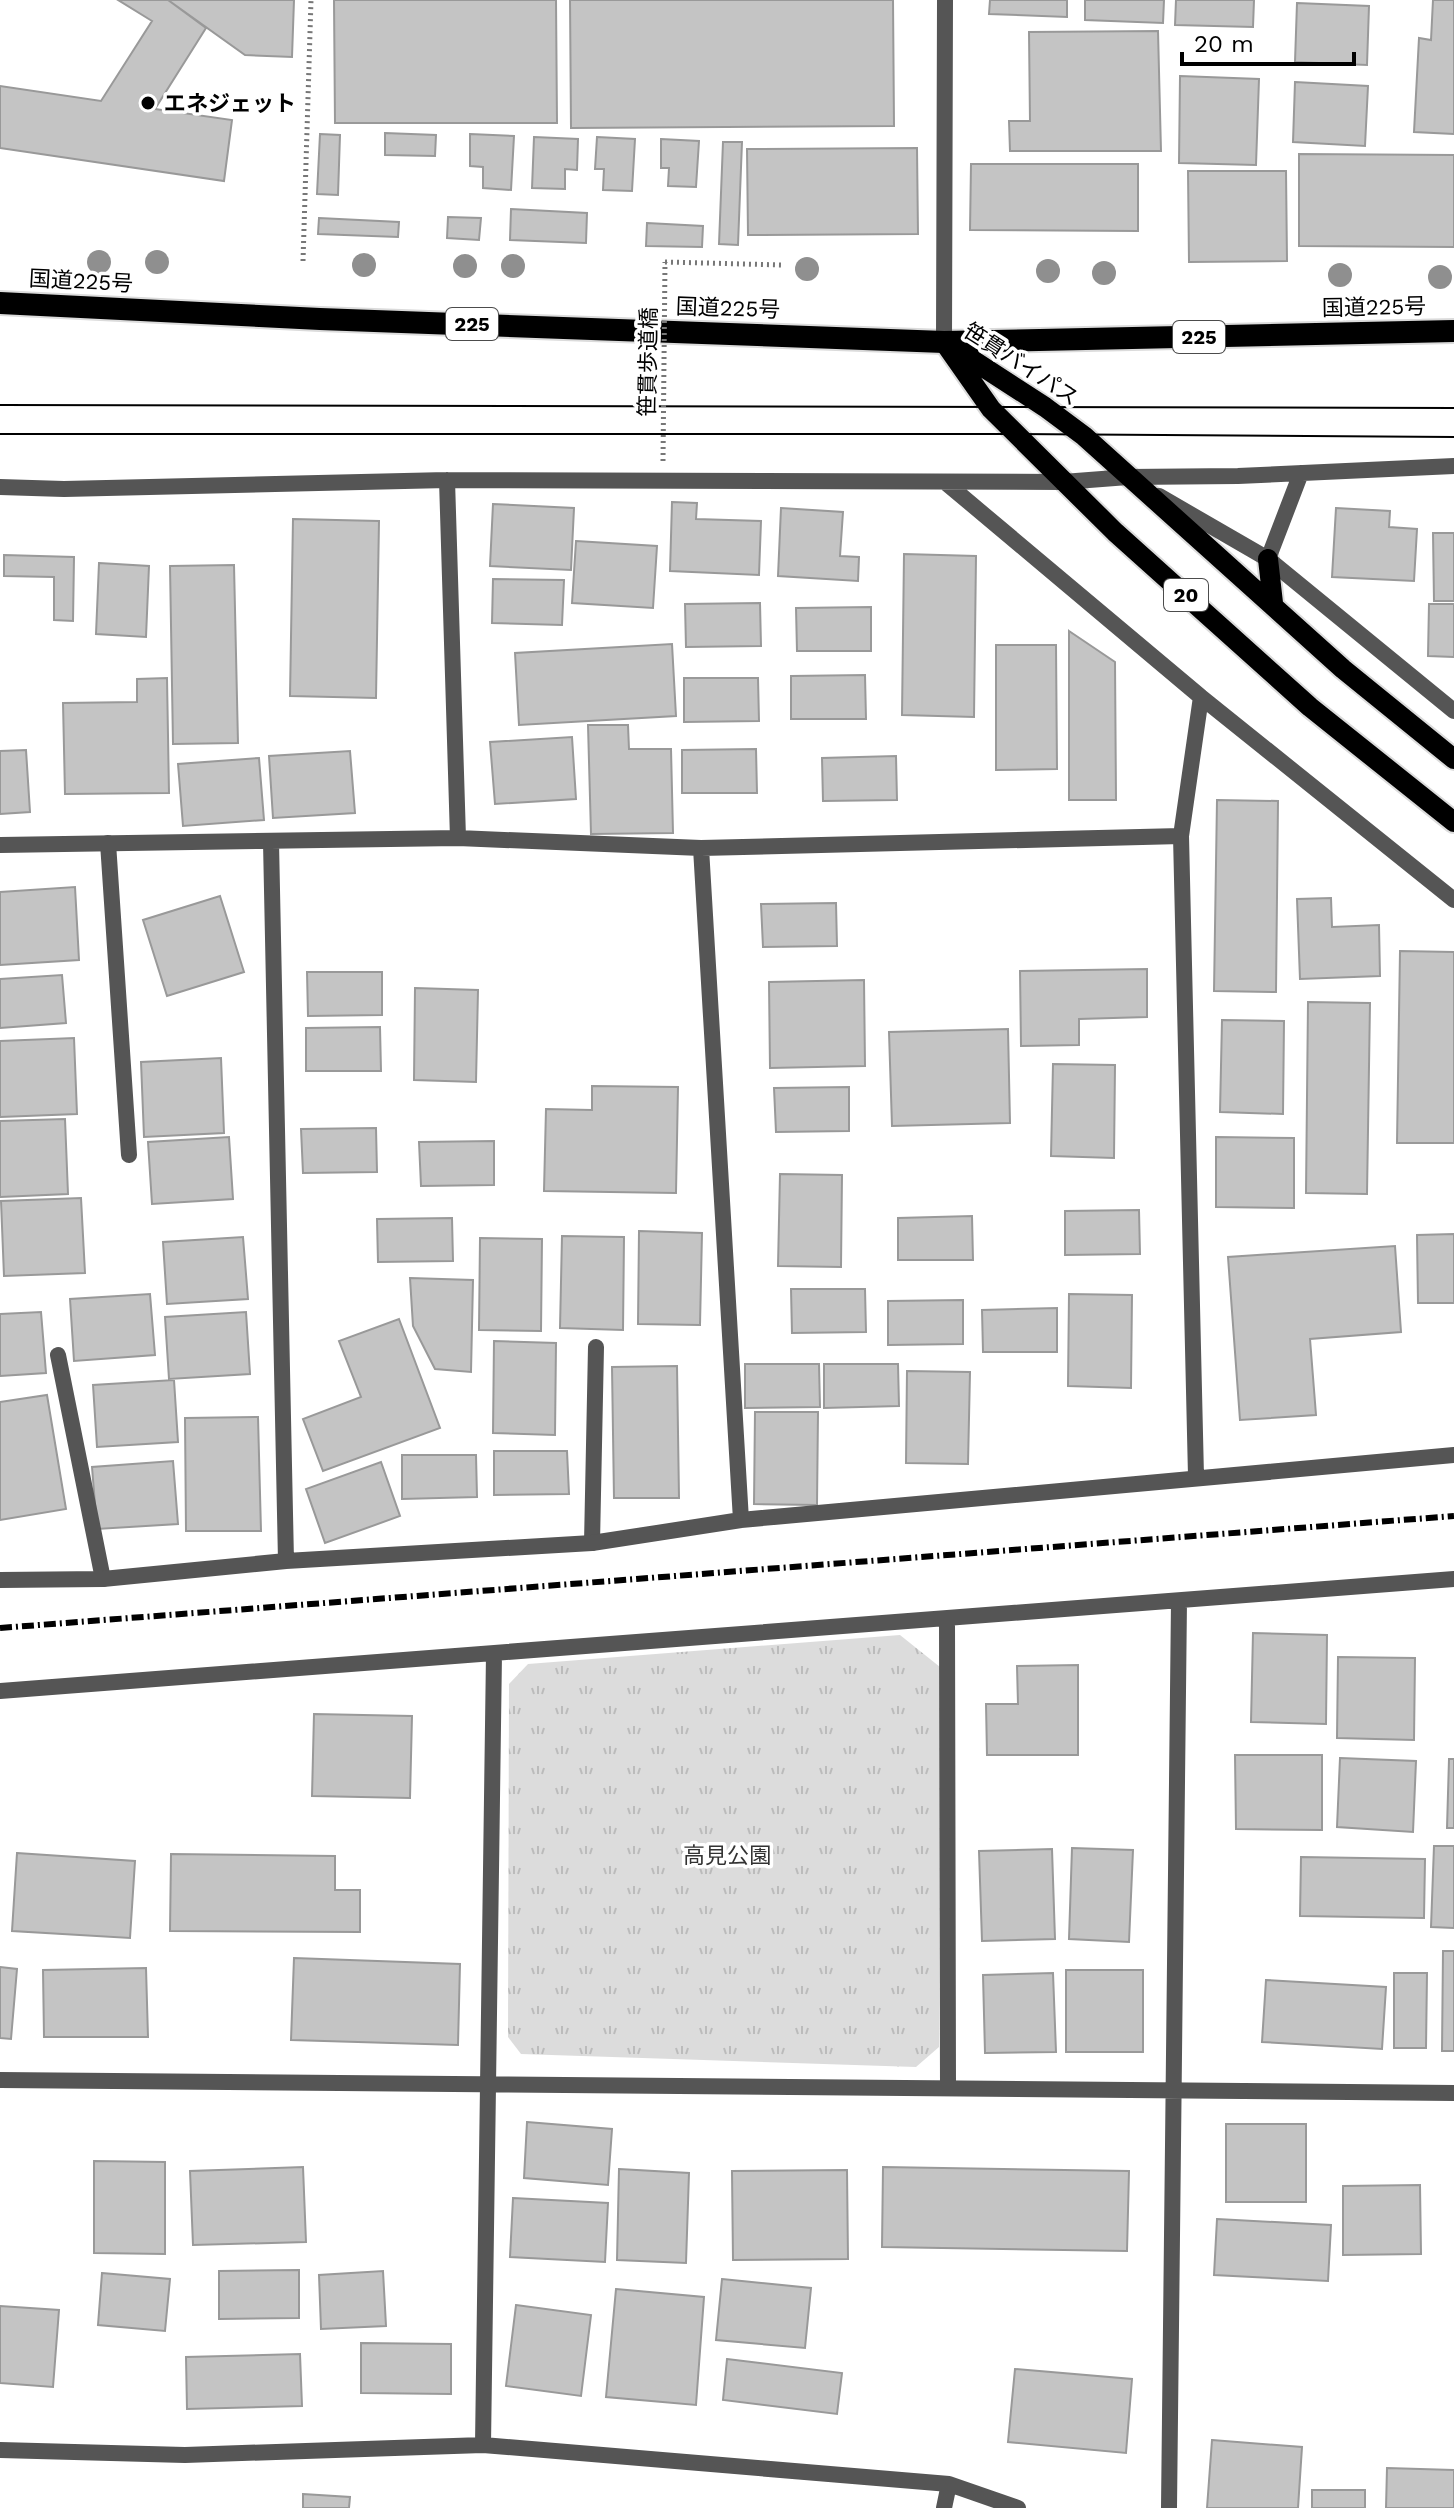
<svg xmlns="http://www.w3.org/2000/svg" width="1454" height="2508" viewBox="0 0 1454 2508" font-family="'Work Sans','Noto Sans JP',sans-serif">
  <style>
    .grass { fill: url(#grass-tufts) }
    .building { fill: #c4c4c4; stroke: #999; stroke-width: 2 }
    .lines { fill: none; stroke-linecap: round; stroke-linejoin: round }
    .primary-casing { stroke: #dbdbdb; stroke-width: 24 }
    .trunk-casing { stroke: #dbdbdb; stroke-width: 26 }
    .path { stroke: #777; stroke-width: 5; stroke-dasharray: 2 4; stroke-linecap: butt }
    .service { stroke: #555; stroke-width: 16 }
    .minor { stroke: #555; stroke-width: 16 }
    .primary { stroke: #000; stroke-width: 20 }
    .trunk { stroke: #000; stroke-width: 22 }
    .tram { stroke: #000; stroke-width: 2 }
    .rail { stroke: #000; stroke-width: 6; stroke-dasharray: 12 4 2 4; stroke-linecap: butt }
    .path-bridge { stroke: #777; stroke-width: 5; stroke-dasharray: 2 4; stroke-linecap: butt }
    .tree { fill: #8f8f8f }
    .poi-dot { fill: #000; stroke: #fff; stroke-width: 3 }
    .labels { text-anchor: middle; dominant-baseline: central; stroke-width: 7; stroke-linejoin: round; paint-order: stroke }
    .shield { fill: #fff; stroke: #4c4c4c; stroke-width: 2 }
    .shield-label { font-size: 20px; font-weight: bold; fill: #000 }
    .poi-label { font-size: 22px; font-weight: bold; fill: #000; stroke: #fff; text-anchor: start }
    .street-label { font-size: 22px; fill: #000; stroke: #fff }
    .park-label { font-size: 22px; fill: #333; stroke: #fff }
  </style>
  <defs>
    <pattern id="grass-tufts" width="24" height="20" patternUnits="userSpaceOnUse" patternTransform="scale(2)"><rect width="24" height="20" fill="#dcdcdc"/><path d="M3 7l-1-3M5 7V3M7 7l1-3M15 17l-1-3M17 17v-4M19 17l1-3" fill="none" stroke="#bbb"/></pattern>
  </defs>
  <rect width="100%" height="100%" fill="#fff"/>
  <path class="grass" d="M 900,1635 L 940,1667 L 939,2047 L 916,2067 L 521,2054 L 508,2037 L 509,1684 L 528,1664 Z"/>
  <path class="building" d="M 118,0 L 168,0 L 206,28 L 155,109 L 232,120 L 224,181 L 0,148 L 0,86 L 101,101 L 152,21 Z
    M 168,0 L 294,0 L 292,57 L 245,55 Z
    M 334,0 L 556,0 L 557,123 L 335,123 Z
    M 570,0 L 893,0 L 894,126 L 571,128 Z
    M 990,0 L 1067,0 L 1067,17 L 989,14 Z
    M 1085,0 L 1164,0 L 1163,23 L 1085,20 Z
    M 1176,0 L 1254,0 L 1253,27 L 1175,25 Z
    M 1433,0 L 1454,0 L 1454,134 L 1414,132 L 1419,38 L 1431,40 Z
    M 1297,3 L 1369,6 L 1367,65 L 1295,62 Z
    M 1158,31 L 1161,151 L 1010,151 L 1009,121 L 1030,121 L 1029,32 Z
    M 1180,76 L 1259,79 L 1256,165 L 1179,163 Z
    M 1295,82 L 1368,86 L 1365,146 L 1293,142 Z
    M 385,133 L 436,135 L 435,156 L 385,155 Z
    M 320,134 L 340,135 L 338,195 L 317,194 Z
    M 470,134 L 514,136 L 511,190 L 483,188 L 483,167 L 470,166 Z
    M 534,137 L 578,139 L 577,170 L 565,169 L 565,189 L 532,188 Z
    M 597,137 L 635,139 L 632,191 L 603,190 L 604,169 L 595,169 Z
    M 661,139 L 699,141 L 696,187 L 668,186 L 669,168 L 661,168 Z
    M 723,142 L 742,142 L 738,245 L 719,244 Z
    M 917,148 L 918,234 L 748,235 L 747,149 Z
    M 1299,154 L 1454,155 L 1454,247 L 1299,246 Z
    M 971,164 L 1138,164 L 1138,231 L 970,230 Z
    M 1188,171 L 1286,171 L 1287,261 L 1189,262 Z
    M 511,209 L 587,213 L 586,243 L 510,240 Z
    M 448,217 L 481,218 L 479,240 L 447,238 Z
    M 319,218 L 399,222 L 398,237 L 318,234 Z
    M 647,223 L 703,226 L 702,247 L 646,246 Z
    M 672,502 L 697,503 L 696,519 L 761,521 L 759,575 L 670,571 Z
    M 493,504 L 574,508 L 571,570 L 490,566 Z
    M 781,508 L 843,512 L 840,556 L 859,557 L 858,581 L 778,576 Z
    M 1336,508 L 1390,511 L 1389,527 L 1417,529 L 1414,581 L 1332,577 Z
    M 293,519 L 379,521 L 376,698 L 290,696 Z
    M 1433,533 L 1454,533 L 1454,601 L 1434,601 Z
    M 576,541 L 657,546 L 653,608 L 572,603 Z
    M 904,554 L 976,556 L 974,717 L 902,715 Z
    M 4,555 L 74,557 L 73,621 L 54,620 L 54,577 L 4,576 Z
    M 99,563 L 149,566 L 146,637 L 96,634 Z
    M 234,565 L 238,743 L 173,744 L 170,566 Z
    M 493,579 L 564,580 L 562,625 L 492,623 Z
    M 760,603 L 761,646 L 686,647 L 685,604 Z
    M 1429,604 L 1454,604 L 1454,657 L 1428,656 Z
    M 871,607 L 871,651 L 797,651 L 796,608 Z
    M 1069,631 L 1115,662 L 1116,800 L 1069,800 Z
    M 672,644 L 676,716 L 519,725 L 515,653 Z
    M 996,645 L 1056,645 L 1057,769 L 996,770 Z
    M 865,675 L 866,719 L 791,719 L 791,676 Z
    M 167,678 L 169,793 L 65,794 L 63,703 L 137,702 L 137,679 Z
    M 684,678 L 758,678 L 759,721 L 684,722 Z
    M 588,725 L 628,725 L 629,749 L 671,749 L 673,833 L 591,834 Z
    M 572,737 L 576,799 L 495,804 L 490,742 Z
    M 756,749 L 757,793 L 682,793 L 682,750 Z
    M 26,750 L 30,812 L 0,814 L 0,751 Z
    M 350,751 L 355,813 L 273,818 L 269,756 Z
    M 896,756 L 897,800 L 823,801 L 822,758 Z
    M 259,758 L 264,820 L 183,826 L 178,764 Z
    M 1217,800 L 1278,801 L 1276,992 L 1214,991 Z
    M 75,887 L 79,960 L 0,965 L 0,892 Z
    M 220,896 L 244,972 L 167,996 L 143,920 Z
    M 1331,898 L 1332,927 L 1379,925 L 1380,976 L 1300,979 L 1297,899 Z
    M 836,903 L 837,946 L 763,947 L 761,904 Z
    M 1400,951 L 1454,952 L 1454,1143 L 1397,1143 Z
    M 1147,969 L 1147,1017 L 1079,1019 L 1079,1045 L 1021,1046 L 1020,971 Z
    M 307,972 L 382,972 L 382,1015 L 308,1016 Z
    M 62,975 L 66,1023 L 0,1028 L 0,979 Z
    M 864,980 L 865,1066 L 770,1068 L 769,982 Z
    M 415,988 L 478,990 L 476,1082 L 414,1080 Z
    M 1308,1002 L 1370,1003 L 1367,1194 L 1306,1193 Z
    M 1222,1020 L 1284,1021 L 1283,1114 L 1220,1112 Z
    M 380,1027 L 381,1071 L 306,1071 L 306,1028 Z
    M 1008,1029 L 1010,1123 L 892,1126 L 889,1032 Z
    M 74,1038 L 77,1114 L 0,1117 L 0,1041 Z
    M 221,1058 L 224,1133 L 144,1137 L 141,1062 Z
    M 1053,1064 L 1115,1065 L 1114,1158 L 1051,1156 Z
    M 592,1086 L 678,1087 L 676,1193 L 544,1191 L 546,1109 L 592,1110 Z
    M 849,1087 L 849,1131 L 776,1132 L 774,1088 Z
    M 65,1119 L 68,1194 L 0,1197 L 0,1121 Z
    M 376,1128 L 377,1172 L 303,1173 L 301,1129 Z
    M 229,1137 L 233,1199 L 152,1204 L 148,1142 Z
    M 1216,1137 L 1294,1138 L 1294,1208 L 1216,1207 Z
    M 494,1141 L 494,1185 L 421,1186 L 419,1142 Z
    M 780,1174 L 842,1175 L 841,1267 L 778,1266 Z
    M 81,1198 L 85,1273 L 4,1276 L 1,1201 Z
    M 1139,1210 L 1140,1254 L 1065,1255 L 1065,1211 Z
    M 972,1216 L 973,1260 L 898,1260 L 898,1218 Z
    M 452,1218 L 453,1261 L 378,1262 L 377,1219 Z
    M 639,1231 L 702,1233 L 700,1325 L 638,1324 Z
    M 1454,1234 L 1454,1303 L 1418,1303 L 1417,1235 Z
    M 562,1236 L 624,1237 L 623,1330 L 560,1328 Z
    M 243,1237 L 248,1299 L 167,1304 L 163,1242 Z
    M 480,1238 L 542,1239 L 541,1331 L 479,1330 Z
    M 1395,1246 L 1401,1332 L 1310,1339 L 1316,1415 L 1240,1420 L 1228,1257 Z
    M 410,1278 L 473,1280 L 471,1372 L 435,1369 L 413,1326 Z
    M 791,1289 L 865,1289 L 866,1332 L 792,1333 Z
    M 150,1294 L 155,1355 L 74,1361 L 70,1299 Z
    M 1069,1294 L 1132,1295 L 1131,1388 L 1068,1386 Z
    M 963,1300 L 963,1344 L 888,1345 L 888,1301 Z
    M 1057,1308 L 1057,1352 L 983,1352 L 982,1310 Z
    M 41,1312 L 46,1373 L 0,1376 L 0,1314 Z
    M 246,1312 L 250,1374 L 169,1379 L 165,1317 Z
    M 399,1319 L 440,1428 L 323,1471 L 303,1419 L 361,1397 L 339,1341 Z
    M 494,1341 L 556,1343 L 555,1435 L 493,1433 Z
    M 745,1364 L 819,1364 L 820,1407 L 745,1408 Z
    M 824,1364 L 898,1364 L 899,1406 L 824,1408 Z
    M 677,1366 L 679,1498 L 614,1498 L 612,1367 Z
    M 907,1371 L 970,1372 L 968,1464 L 906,1463 Z
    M 174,1380 L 178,1442 L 97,1447 L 93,1385 Z
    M 47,1395 L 66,1509 L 0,1520 L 0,1402 Z
    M 755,1412 L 818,1412 L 817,1505 L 754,1504 Z
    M 258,1417 L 261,1531 L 186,1531 L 185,1418 Z
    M 494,1451 L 567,1451 L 569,1494 L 494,1495 Z
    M 402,1455 L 476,1455 L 477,1497 L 402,1499 Z
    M 173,1461 L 178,1524 L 97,1529 L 92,1467 Z
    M 381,1462 L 400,1516 L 325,1543 L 306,1489 Z
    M 1253,1633 L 1327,1635 L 1326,1724 L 1251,1722 Z
    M 1338,1657 L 1415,1658 L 1414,1740 L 1337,1738 Z
    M 1078,1665 L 1078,1755 L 987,1755 L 986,1704 L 1018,1704 L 1017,1666 Z
    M 314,1714 L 412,1716 L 410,1798 L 312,1796 Z
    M 1235,1755 L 1322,1755 L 1322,1830 L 1236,1829 Z
    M 1340,1758 L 1416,1761 L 1413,1832 L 1337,1827 Z
    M 1449,1759 L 1454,1759 L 1454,1828 L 1447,1828 Z
    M 1434,1846 L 1454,1846 L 1454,1928 L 1431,1927 Z
    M 1072,1848 L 1133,1850 L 1129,1942 L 1069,1939 Z
    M 1052,1849 L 1055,1939 L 982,1941 L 979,1851 Z
    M 17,1853 L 135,1861 L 130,1938 L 12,1931 Z
    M 171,1854 L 335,1856 L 335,1890 L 360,1890 L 360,1932 L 170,1931 Z
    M 1301,1857 L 1425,1859 L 1424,1918 L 1300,1916 Z
    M 1443,1951 L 1454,1951 L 1454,2051 L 1442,2051 Z
    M 294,1958 L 460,1964 L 458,2045 L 291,2040 Z
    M 0,1967 L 17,1969 L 11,2039 L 0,2038 Z
    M 146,1968 L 148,2037 L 44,2037 L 43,1970 Z
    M 1066,1970 L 1143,1970 L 1143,2052 L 1066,2052 Z
    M 1053,1973 L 1056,2052 L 985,2053 L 983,1975 Z
    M 1394,1973 L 1427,1973 L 1426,2048 L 1394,2048 Z
    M 1266,1980 L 1386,1987 L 1382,2049 L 1262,2042 Z
    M 527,2122 L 612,2129 L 608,2185 L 524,2178 Z
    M 1226,2124 L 1306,2124 L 1306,2202 L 1226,2202 Z
    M 94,2161 L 165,2162 L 165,2254 L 94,2253 Z
    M 303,2167 L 306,2242 L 193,2245 L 190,2171 Z
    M 883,2167 L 1129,2171 L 1127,2251 L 882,2247 Z
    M 619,2169 L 689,2173 L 686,2263 L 617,2260 Z
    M 847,2170 L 848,2259 L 733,2260 L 732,2171 Z
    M 1420,2185 L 1421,2254 L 1343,2255 L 1343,2186 Z
    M 513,2198 L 608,2203 L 605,2262 L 510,2257 Z
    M 1217,2219 L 1331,2225 L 1328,2281 L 1214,2275 Z
    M 299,2270 L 299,2318 L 219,2319 L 219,2271 Z
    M 383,2271 L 386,2326 L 321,2329 L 319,2275 Z
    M 102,2273 L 170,2279 L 165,2331 L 98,2325 Z
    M 722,2279 L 811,2288 L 805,2348 L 716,2340 Z
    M 616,2289 L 704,2297 L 696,2405 L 606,2397 Z
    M 516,2305 L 591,2315 L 581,2396 L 506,2386 Z
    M 0,2306 L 59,2310 L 53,2387 L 0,2383 Z
    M 361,2343 L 451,2344 L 451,2394 L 361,2393 Z
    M 300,2354 L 302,2406 L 187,2409 L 186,2357 Z
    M 727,2359 L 842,2373 L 837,2414 L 723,2400 Z
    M 1015,2369 L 1132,2379 L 1126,2453 L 1008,2442 Z
    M 1212,2440 L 1302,2447 L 1298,2508 L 1207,2508 Z
    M 1387,2468 L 1454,2470 L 1454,2508 L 1386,2508 Z
    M 1312,2490 L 1365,2490 L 1365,2508 L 1312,2508 Z
    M 303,2494 L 350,2497 L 349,2508 L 303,2508 Z"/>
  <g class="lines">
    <defs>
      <path id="primary" d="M 944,342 L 991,409 L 1115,532 L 1310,707 L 1454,822
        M 954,348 L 1045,407 L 1084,436 L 1343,669 L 1454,759
        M 1268,559 L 1273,603"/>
      <path id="trunk" d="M 0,303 L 320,319 L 944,342 L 1454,331"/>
    </defs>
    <use href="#primary" class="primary-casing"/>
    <use href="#trunk" class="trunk-casing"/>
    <path class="path" d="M 303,261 L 311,0
      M 665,262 L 783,265"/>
    <path class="service" d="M 108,843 L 129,1155
      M 58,1355 L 103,1579
      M 592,1543 L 596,1347"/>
    <path class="minor" d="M 944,342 L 945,0
      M 447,480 L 458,838
      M 945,482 L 1201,697 L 1454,900
      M 0,487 L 64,489 L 447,480 L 1063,482 L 1128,477 L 1238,476 L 1454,466
      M 1159,496 L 1268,559 L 1454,711
      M 1268,559 L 1301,473
      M 271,842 L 286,1561
      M 0,845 L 458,838 L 701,848 L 1181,836
      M 701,848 L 741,1520
      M 1196,1476 L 1181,836 L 1201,697
      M 0,1580 L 103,1579 L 286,1561 L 592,1543 L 741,1520 L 1454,1455
      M 947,1619 L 948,2087
      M 0,1691 L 1454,1579
      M 0,2080 L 1454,2093
      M 483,2445 L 494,1654
      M 0,2450 L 185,2455 L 483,2445 L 949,2484 L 1018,2508
      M 944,2508 L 949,2484
      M 1169,2508 L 1179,1601"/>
    <use href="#primary" class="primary"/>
    <use href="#trunk" class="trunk"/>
    <path class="tram" d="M 0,405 L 1454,408
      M 0,434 L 1014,434 L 1454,437"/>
    <path class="rail" d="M 0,1628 L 1454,1516"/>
    <path class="path-bridge" d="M 663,461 L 665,262"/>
  </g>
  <g class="tree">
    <circle cx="99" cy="262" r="12"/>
    <circle cx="157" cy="262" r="12"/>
    <circle cx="364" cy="265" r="12"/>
    <circle cx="465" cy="266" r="12"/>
    <circle cx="513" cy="266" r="12"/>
    <circle cx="807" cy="269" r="12"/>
    <circle cx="1048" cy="271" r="12"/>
    <circle cx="1104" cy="273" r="12"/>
    <circle cx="1340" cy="275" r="12"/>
    <circle cx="1440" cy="277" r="12"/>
  </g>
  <circle class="poi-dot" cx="148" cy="103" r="8"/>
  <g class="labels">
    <g class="shield">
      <rect x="446" y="308" width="52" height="32" rx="6"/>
      <rect x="1173" y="321" width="52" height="32" rx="6"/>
      <rect x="1164" y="579" width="44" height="32" rx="6"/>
    </g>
    <g class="shield-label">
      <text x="472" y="324">225</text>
      <text x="1199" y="337">225</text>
      <text x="1186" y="595">20</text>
    </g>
    <g class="poi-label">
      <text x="164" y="103">エネジェット</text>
    </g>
    <g class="street-label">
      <text transform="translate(81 281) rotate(3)">国道225号</text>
      <text transform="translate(1374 307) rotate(-1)">国道225号</text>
      <text transform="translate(728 308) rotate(2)">国道225号</text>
      <text transform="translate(648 362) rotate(-89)">笹貫歩道橋</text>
      <text transform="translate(1021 364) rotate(33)">笹貫バイパス</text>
    </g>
    <g class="park-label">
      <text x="727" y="1855">高見公園</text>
    </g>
  </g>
  <path d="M1182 52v12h172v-12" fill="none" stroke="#000000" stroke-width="4"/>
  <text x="1194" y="52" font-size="24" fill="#000000" stroke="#ffffff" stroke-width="6" paint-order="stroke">20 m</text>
</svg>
